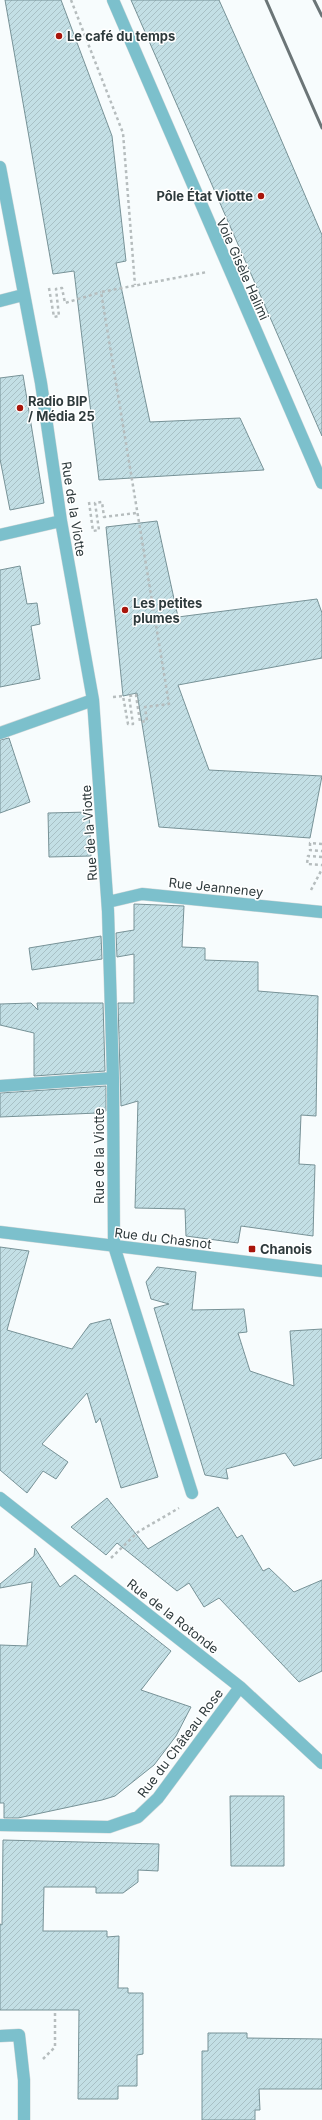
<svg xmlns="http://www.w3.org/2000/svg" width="322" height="2120" viewBox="0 0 322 2120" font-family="Inter,sans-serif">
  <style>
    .building { fill: url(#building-hatch); stroke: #779297 }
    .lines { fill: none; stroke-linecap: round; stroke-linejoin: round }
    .lane-casing { stroke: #d3d9da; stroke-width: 13 }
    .street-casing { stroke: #d3d9da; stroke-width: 13 }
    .path { stroke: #b6bdbe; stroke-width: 2.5; stroke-dasharray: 3 3; stroke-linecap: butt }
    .lane { stroke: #7cc0cc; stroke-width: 12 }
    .street { stroke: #7cc0cc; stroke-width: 12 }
    .rail { stroke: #6b7577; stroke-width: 3 }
    .poi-dot { fill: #a8150b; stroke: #fff; stroke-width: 1.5 }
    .labels { text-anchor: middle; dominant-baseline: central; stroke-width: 3; stroke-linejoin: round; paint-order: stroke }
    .poi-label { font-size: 13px; font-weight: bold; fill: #2e3a3c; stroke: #fff; text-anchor: start }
    .street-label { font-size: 13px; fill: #2e3a3c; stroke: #fff }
  </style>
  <defs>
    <pattern id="building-hatch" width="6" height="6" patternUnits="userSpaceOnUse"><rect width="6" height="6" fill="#c3dfe5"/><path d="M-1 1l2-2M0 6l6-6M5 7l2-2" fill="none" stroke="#a8c0c5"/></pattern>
  </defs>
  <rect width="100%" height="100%" fill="#f7fcfd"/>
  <path class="building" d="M 5,0 L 61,0 L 112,136 L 126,261 L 116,263 L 150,422 L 240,418 L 264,470 L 99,480 L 74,271 L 53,274 Z
    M 131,0 L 219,0 L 274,123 L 322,235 L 322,436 Z
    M 23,375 L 44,503 L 10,510 L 0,459 L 0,378 Z
    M 157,521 L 178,617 L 317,599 L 322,613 L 322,658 L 178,685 L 209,770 L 322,776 L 310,838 L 159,827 L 137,693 L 123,696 L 106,527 Z
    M 20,566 L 27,604 L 37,603 L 40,624 L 31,626 L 40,679 L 0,687 L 0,570 Z
    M 9,738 L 30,802 L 0,813 L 0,740 Z
    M 89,812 L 91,856 L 49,857 L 48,813 Z
    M 134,904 L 184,906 L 182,947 L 205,948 L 205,960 L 258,962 L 258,991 L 318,996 L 316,1116 L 301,1115 L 299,1164 L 315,1165 L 313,1236 L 241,1226 L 238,1243 L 186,1236 L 185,1209 L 135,1208 L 138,1101 L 121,1106 L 118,1003 L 134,1003 L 134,954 L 117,957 L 116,933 L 134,930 Z
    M 101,936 L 102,959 L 32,970 L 29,948 Z
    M 31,1003 L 38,1010 L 37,1003 L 103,1003 L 105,1071 L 34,1076 L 34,1033 L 0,1025 L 0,1004 Z
    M 106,1086 L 106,1111 L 98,1113 L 0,1117 L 0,1093 Z
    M 0,1247 L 29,1251 L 7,1330 L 72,1349 L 90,1324 L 110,1319 L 158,1477 L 121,1488 L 100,1418 L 96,1423 L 87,1393 L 42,1444 L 68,1462 L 56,1479 L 43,1471 L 27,1493 L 0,1470 Z
    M 157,1267 L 196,1272 L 192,1310 L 244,1309 L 247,1332 L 238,1333 L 250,1371 L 294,1386 L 290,1331 L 322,1329 L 322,1458 L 294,1466 L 285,1453 L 226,1469 L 228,1479 L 205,1475 L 154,1308 L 169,1304 L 151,1299 L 146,1282 Z
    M 107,1498 L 148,1549 L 218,1507 L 237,1538 L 242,1535 L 263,1571 L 269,1568 L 294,1592 L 322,1580 L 322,1671 L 299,1682 L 219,1598 L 204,1607 L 189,1583 L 177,1591 L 117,1543 L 106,1555 L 71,1527 Z
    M 35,1548 L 60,1587 L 75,1575 L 171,1651 L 141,1690 L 191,1707 L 176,1736 L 154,1765 L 115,1796 L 102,1800 L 18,1818 L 4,1818 L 4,1803 L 0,1803 L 0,1645 L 27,1646 L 32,1582 L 0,1588 L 0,1584 L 34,1556 Z
    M 230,1796 L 284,1796 L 284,1866 L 231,1866 Z
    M 3,1840 L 159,1844 L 158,1871 L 138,1870 L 138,1882 L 123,1893 L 96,1893 L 96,1887 L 44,1887 L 43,1931 L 107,1931 L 107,1937 L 119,1936 L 118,1988 L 128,1988 L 128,1993 L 143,1993 L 143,2054 L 137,2055 L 137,2086 L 118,2086 L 118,2099 L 78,2099 L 79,2010 L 0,2010 L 0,1924 L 2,1925 Z
    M 208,2033 L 247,2033 L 247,2038 L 322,2039 L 322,2089 L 259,2089 L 260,2110 L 255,2110 L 255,2120 L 202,2120 L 202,2051 L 208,2051 Z"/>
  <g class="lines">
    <defs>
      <path id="lane" d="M 0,2036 L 19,2035 L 24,2080 L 24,2120"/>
      <path id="street" d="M 113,0 L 322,483
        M 0,167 L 41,383 L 61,521 L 93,700 L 108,911 L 113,1078 L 114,1246 L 192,1493
        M 0,301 L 23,295
        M 0,535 L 61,521
        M 0,733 L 93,700
        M 108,902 L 142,894 L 322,912
        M 0,1086 L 113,1078
        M 0,1232 L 322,1271
        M 0,1498 L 240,1687 L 322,1763
        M 0,1825 L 109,1827 L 138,1817 L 158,1798 L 240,1687"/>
    </defs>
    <use href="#lane" class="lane-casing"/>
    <use href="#street" class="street-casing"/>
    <path class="path" d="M 71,0 L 123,133 L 135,285
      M 49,288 L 54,317 L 59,316 L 56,289 L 62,288 L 65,303 L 101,292
      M 89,502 L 93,531 L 99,530 L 95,503 L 102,502 L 104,517 L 136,513
      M 113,697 L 123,696 L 128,724 L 133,724 L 129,696 L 136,695 L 140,722 L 147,721 L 145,707 L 169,704 L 101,292 L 207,272
      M 322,844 L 310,843 L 310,850 L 322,851
      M 322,857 L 308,856 L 307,864 L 322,865
      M 311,890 L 322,869
      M 111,1558 L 138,1532 L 179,1508
      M 43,2059 L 55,2047 L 55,2010"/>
    <use href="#lane" class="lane"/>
    <use href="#street" class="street"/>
    <path class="rail" d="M 266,0 L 322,128
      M 314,0 L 322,16"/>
  </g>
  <g class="poi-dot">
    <circle cx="59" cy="36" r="4"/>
    <circle cx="261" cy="196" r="4"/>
    <circle cx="20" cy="408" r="4"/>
    <circle cx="125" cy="610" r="4"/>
    <rect x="248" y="1245" width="8" height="8" rx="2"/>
  </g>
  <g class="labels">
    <g class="poi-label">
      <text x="67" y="36">Le café du temps</text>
      <text x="253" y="196" text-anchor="end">Pôle État Viotte</text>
      <text x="28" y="401">Radio BIP<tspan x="28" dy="15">/ Média 25</tspan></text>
      <text x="133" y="603">Les petites<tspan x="133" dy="15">plumes</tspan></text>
      <text x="260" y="1249">Chanois</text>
    </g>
    <g class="street-label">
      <text transform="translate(243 269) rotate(66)">Voie Gisèle Halimi</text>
      <text transform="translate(74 509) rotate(81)">Rue de la Viotte</text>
      <text transform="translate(89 833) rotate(-94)">Rue de la Viotte</text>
      <text transform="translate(216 887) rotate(6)">Rue Jeanneney</text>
      <text transform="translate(99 1156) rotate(-90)">Rue de la Viotte</text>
      <text transform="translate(163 1238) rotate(7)">Rue du Chasnot</text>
      <text transform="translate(173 1616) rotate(38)">Rue de la Rotonde</text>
      <text transform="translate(180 1743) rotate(-53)">Rue du Château Rose</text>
    </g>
  </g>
</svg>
